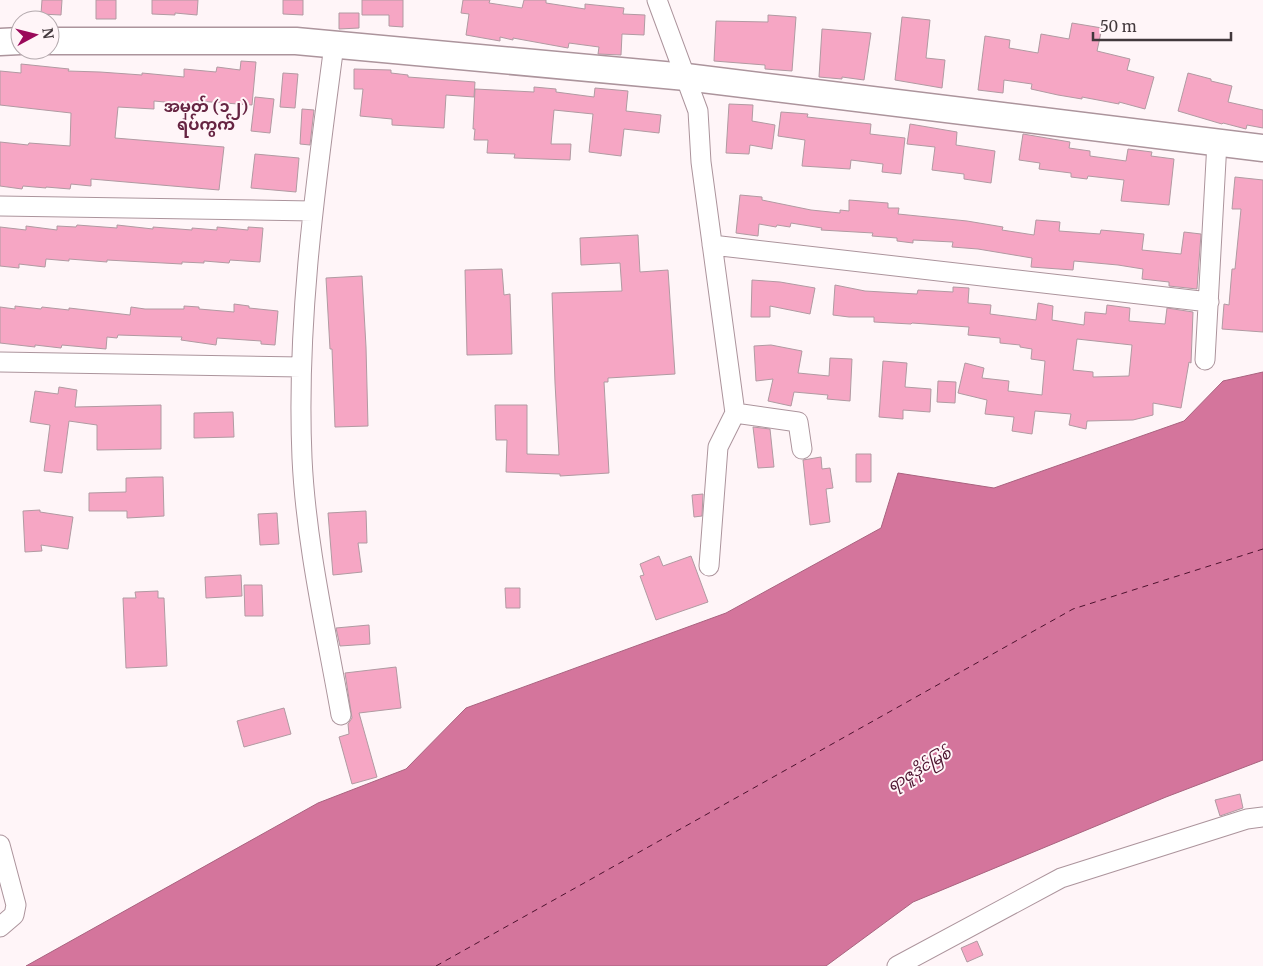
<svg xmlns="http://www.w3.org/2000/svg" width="1263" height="966" viewBox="0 0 1263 966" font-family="Merriweather,'Noto Sans Myanmar',serif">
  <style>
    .water { fill: #d4759c; stroke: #a8637f }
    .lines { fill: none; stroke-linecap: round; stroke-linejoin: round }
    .ferry { stroke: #4d122e; stroke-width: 1; stroke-dasharray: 6 5; stroke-linecap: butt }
    .building { fill: #f6a6c4; stroke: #b19aa2; fill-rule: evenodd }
    .street-casing { stroke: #ac949c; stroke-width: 21 }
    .secondary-casing { stroke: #ac949c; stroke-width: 29 }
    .street { stroke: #fff; stroke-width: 19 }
    .secondary { stroke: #fff; stroke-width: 26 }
    .labels { text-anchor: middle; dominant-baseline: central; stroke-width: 4; stroke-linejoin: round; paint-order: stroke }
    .water-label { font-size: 15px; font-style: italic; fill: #4d122e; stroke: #fff5f8 }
    .quarter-label { font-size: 16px; font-weight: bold; fill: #662442; stroke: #fff5f8 }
  </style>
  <rect width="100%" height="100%" fill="#fff5f8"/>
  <path class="water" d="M 1263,372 L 1263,760 L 1166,797 L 913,902 L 826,966 L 26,966 L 318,803 L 406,769 L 466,708 L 726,613 L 881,528 L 898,473 L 994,488 L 1184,421 L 1223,381 Z"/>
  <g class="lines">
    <path class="ferry" d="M 436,966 L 1073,609 L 1263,549"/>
  </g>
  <path class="building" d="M 42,0 L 62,0 L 61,15 L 41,14 Z
    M 96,0 L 116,0 L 116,19 L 96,19 Z
    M 152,0 L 198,0 L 197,15 L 175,13 L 175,15 L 152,14 Z
    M 283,0 L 303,0 L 303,15 L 283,14 Z
    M 362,0 L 403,0 L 403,27 L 389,26 L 389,15 L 362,15 Z
    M 463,0 L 490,0 L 489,3 L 522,8 L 524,0 L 546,0 L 546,3 L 585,9 L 585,4 L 624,8 L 623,14 L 645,15 L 644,35 L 622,34 L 621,55 L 598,54 L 599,47 L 569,43 L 568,48 L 513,38 L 513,40 L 500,37 L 500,41 L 466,35 L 469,14 L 461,13 Z
    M 339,13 L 359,13 L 359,28 L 339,29 Z
    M 768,15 L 796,17 L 792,71 L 765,69 L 765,65 L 714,61 L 716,21 L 768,22 Z
    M 902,17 L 930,20 L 926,58 L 945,60 L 942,88 L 895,80 Z
    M 1072,23 L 1102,28 L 1097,51 L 1130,59 L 1127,70 L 1154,77 L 1145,109 L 1119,102 L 1119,104 L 1082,97 L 1082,99 L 1058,95 L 1031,89 L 1032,84 L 1004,80 L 1003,93 L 978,90 L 985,36 L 1010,40 L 1009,48 L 1038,53 L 1041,34 L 1069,39 Z
    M 822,29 L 871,33 L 864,80 L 842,77 L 842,79 L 819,77 Z
    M 241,61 L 256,62 L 252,105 L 197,101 L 196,105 L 154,101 L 154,109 L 118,107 L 115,138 L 224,147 L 219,190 L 91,179 L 91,186 L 71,184 L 70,189 L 46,187 L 46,188 L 23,186 L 22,189 L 0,186 L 0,142 L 28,145 L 29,143 L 70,146 L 71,113 L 0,105 L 0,71 L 21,73 L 21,64 L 69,69 L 68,71 L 100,72 L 142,75 L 142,73 L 184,77 L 184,69 L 216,72 L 217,67 L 240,70 Z
    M 354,69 L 391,70 L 391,73 L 408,75 L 408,77 L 475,82 L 474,97 L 446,95 L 444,128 L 392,125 L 392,119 L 360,116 L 363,89 L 354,89 Z
    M 283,73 L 298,74 L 295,108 L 280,107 Z
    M 1188,73 L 1211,79 L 1211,81 L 1232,86 L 1228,102 L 1263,110 L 1263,128 L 1247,125 L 1246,129 L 1223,123 L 1222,124 L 1178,111 Z
    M 534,87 L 556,89 L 556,92 L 594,97 L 595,88 L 628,91 L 626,111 L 661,115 L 659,133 L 624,129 L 621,156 L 589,152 L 593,114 L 554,110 L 551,144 L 571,144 L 570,160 L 514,158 L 515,154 L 487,153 L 488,140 L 474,140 L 475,129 L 473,129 L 475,89 L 534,92 Z
    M 255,97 L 274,99 L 270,133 L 251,131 Z
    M 729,104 L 753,105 L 752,121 L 775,125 L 772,149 L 750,145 L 749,154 L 726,153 Z
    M 302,109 L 314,110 L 310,145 L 300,144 Z
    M 781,112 L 808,114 L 807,117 L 871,124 L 870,134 L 905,138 L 901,174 L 882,172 L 883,164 L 851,160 L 850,169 L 802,166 L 805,140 L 778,136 Z
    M 910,124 L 957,132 L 956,145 L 995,151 L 991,183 L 964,179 L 964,174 L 932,170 L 935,147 L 907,144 Z
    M 1023,134 L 1070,142 L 1069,148 L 1090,151 L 1090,156 L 1126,161 L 1128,149 L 1152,152 L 1151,156 L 1174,159 L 1169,205 L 1121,201 L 1124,180 L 1088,176 L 1087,179 L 1071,177 L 1071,173 L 1039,169 L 1040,163 L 1019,160 Z
    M 255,154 L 299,158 L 296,192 L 251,188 Z
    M 1235,177 L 1263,180 L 1263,332 L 1222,329 L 1224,304 L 1229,305 L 1232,269 L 1235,269 L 1241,209 L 1232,209 Z
    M 740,195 L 762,197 L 762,200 L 811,210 L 840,213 L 840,210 L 849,211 L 849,200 L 888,203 L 888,208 L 899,208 L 898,214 L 967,221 L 1003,227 L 1002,230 L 1034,235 L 1036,220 L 1060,222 L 1059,231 L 1100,234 L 1101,230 L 1144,234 L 1142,250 L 1181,254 L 1184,232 L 1201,234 L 1197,289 L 1169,286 L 1169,282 L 1142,279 L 1143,269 L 1118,265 L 1074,261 L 1073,270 L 1031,267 L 1032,258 L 978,249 L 952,247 L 953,242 L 913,240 L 913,243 L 897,241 L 897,238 L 872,236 L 873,233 L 821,230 L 822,228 L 791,223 L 790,227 L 777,225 L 776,227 L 759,224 L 758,236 L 736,233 Z
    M 77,225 L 117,228 L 117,225 L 153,229 L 153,227 L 192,230 L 192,228 L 217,230 L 217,227 L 248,230 L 248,227 L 263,228 L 260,262 L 230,260 L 229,263 L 204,261 L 204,263 L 182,262 L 182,264 L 107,260 L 107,262 L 69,259 L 69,261 L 46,259 L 45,267 L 19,264 L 19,268 L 0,266 L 0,227 L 26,230 L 26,226 L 57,230 L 57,226 L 76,227 Z
    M 638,235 L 640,272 L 668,270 L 675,374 L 608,378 L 608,382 L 604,382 L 609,473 L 560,476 L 560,474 L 506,472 L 507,440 L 496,440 L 495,405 L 527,405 L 527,454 L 559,455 L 555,383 L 552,293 L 622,291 L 620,263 L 581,265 L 580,238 Z
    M 502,269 L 504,295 L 510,294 L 512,354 L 467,355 L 465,270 Z
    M 362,276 L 366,347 L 368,426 L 335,427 L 332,349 L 330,349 L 326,278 Z
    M 752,280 L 780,282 L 815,288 L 810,314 L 770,306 L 770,317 L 751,317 Z
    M 835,285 L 865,291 L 917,294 L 918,290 L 953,292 L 953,287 L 969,288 L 968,303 L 991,305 L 990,314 L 1036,320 L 1038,303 L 1053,306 L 1052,320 L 1084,325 L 1085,312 L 1106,314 L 1107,305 L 1130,308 L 1129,321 L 1165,324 L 1167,308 L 1193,312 L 1191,363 L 1189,362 L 1181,408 L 1153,403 L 1153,415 L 1133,420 L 1087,421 L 1086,429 L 1069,425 L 1071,414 L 1035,411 L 1032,434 L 1012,431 L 1014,417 L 985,414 L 987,400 L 958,393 L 965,363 L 984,368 L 982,378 L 1009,381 L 1008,391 L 1042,395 L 1045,361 L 1031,359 L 1032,349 L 1020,347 L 1020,345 L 1000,343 L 1000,338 L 968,335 L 969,327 L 912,323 L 911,324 L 874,322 L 874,317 L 849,317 L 833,315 ZM 1077,339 L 1132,345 L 1129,376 L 1093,377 L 1093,372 L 1073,370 Z
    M 234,304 L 249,306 L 249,308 L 278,311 L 275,345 L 261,344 L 261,341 L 217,338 L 216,345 L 181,340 L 182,337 L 118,335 L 117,338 L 107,337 L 106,349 L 62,345 L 61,348 L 35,345 L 35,347 L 0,343 L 0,307 L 15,309 L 15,306 L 41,309 L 42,307 L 69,310 L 69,308 L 130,315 L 131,307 L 145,309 L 184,309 L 184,306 L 199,307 L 199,309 L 234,312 Z
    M 771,345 L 802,351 L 798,373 L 829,376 L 830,358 L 852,359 L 850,401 L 827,399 L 828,395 L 794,392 L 791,406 L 768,401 L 773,379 L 756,381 L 754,346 Z
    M 883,361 L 907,363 L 905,387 L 931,389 L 930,412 L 903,410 L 903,419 L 879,417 Z
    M 938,381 L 956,382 L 955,403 L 937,402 Z
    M 59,387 L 77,390 L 75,407 L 161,405 L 161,449 L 97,450 L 97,425 L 69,421 L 62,473 L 44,471 L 50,425 L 30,422 L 35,391 L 58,394 Z
    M 233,412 L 234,437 L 194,438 L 194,413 Z
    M 753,427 L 770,429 L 774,467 L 758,468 Z
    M 856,454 L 871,454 L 871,482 L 856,482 Z
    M 821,457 L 822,469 L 830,468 L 833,488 L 826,489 L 830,522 L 810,525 L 803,460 Z
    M 155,477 L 163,477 L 164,516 L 127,518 L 127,511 L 89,511 L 89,493 L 126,492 L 126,478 Z
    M 703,494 L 702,516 L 694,517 L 692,495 Z
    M 40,510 L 40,512 L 73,517 L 68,549 L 41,545 L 42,551 L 25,552 L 23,511 Z
    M 366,511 L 367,543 L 358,543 L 362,572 L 333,575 L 328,513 Z
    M 277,513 L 279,544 L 260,545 L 258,514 Z
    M 659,556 L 663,566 L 691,556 L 708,602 L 656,620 L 640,576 L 644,575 L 640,564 Z
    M 241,575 L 242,596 L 206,598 L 205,577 Z
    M 244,585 L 262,585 L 263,616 L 245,616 Z
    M 505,588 L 520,588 L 520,608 L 506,608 Z
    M 158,591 L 158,598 L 164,598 L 167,666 L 126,668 L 123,598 L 136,598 L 135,592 Z
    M 369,625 L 370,644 L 340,646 L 336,628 Z
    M 396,667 L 401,708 L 359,713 L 377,777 L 352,784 L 339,737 L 349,734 L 348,724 L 352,718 L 345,673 Z
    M 284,708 L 291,734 L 244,747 L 237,721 Z
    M 1240,794 L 1243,808 L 1220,816 L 1215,800 Z
    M 977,941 L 983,955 L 967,962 L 961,948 Z"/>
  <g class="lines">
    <defs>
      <path id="street" d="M 657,0 L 698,111 L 701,162 L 735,413 L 718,447 L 709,566
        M 334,45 C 316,182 296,320 302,458 C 306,544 326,630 341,715
        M 0,206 L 313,211
        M 712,245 L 1209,302
        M 1205,360 L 1217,142
        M 0,362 L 301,367
        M 735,413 L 798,422 L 802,449
        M 0,845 L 16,905 L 14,915 L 0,927
        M 897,966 L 1061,878 L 1247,819 L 1263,817"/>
      <path id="secondary" d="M 50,41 L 296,41 L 686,77 L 1263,148
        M 0,42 L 20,41"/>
    </defs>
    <use href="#street" class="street-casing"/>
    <use href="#secondary" class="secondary-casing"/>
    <use href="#street" class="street"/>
    <use href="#secondary" class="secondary"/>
  </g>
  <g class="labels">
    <g class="water-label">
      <text transform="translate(919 769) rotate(-30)">ရာဇူဒိုင်မြစ်</text>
    </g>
    <g class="quarter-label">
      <text x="206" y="106">အမှတ် (၁၂)<tspan x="206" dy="18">ရပ်ကွက်</tspan></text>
    </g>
  </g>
  <g transform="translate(35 35) rotate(83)"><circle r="24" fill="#fff5f8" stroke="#b3a9ad"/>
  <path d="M0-4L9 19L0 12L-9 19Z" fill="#9a095a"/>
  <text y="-8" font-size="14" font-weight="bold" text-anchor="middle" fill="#42383c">N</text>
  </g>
  <path d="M1093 32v8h138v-8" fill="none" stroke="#42383c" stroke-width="2.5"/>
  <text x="1100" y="32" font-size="15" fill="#42383c" stroke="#fff5f8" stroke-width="4" paint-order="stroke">50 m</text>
</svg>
